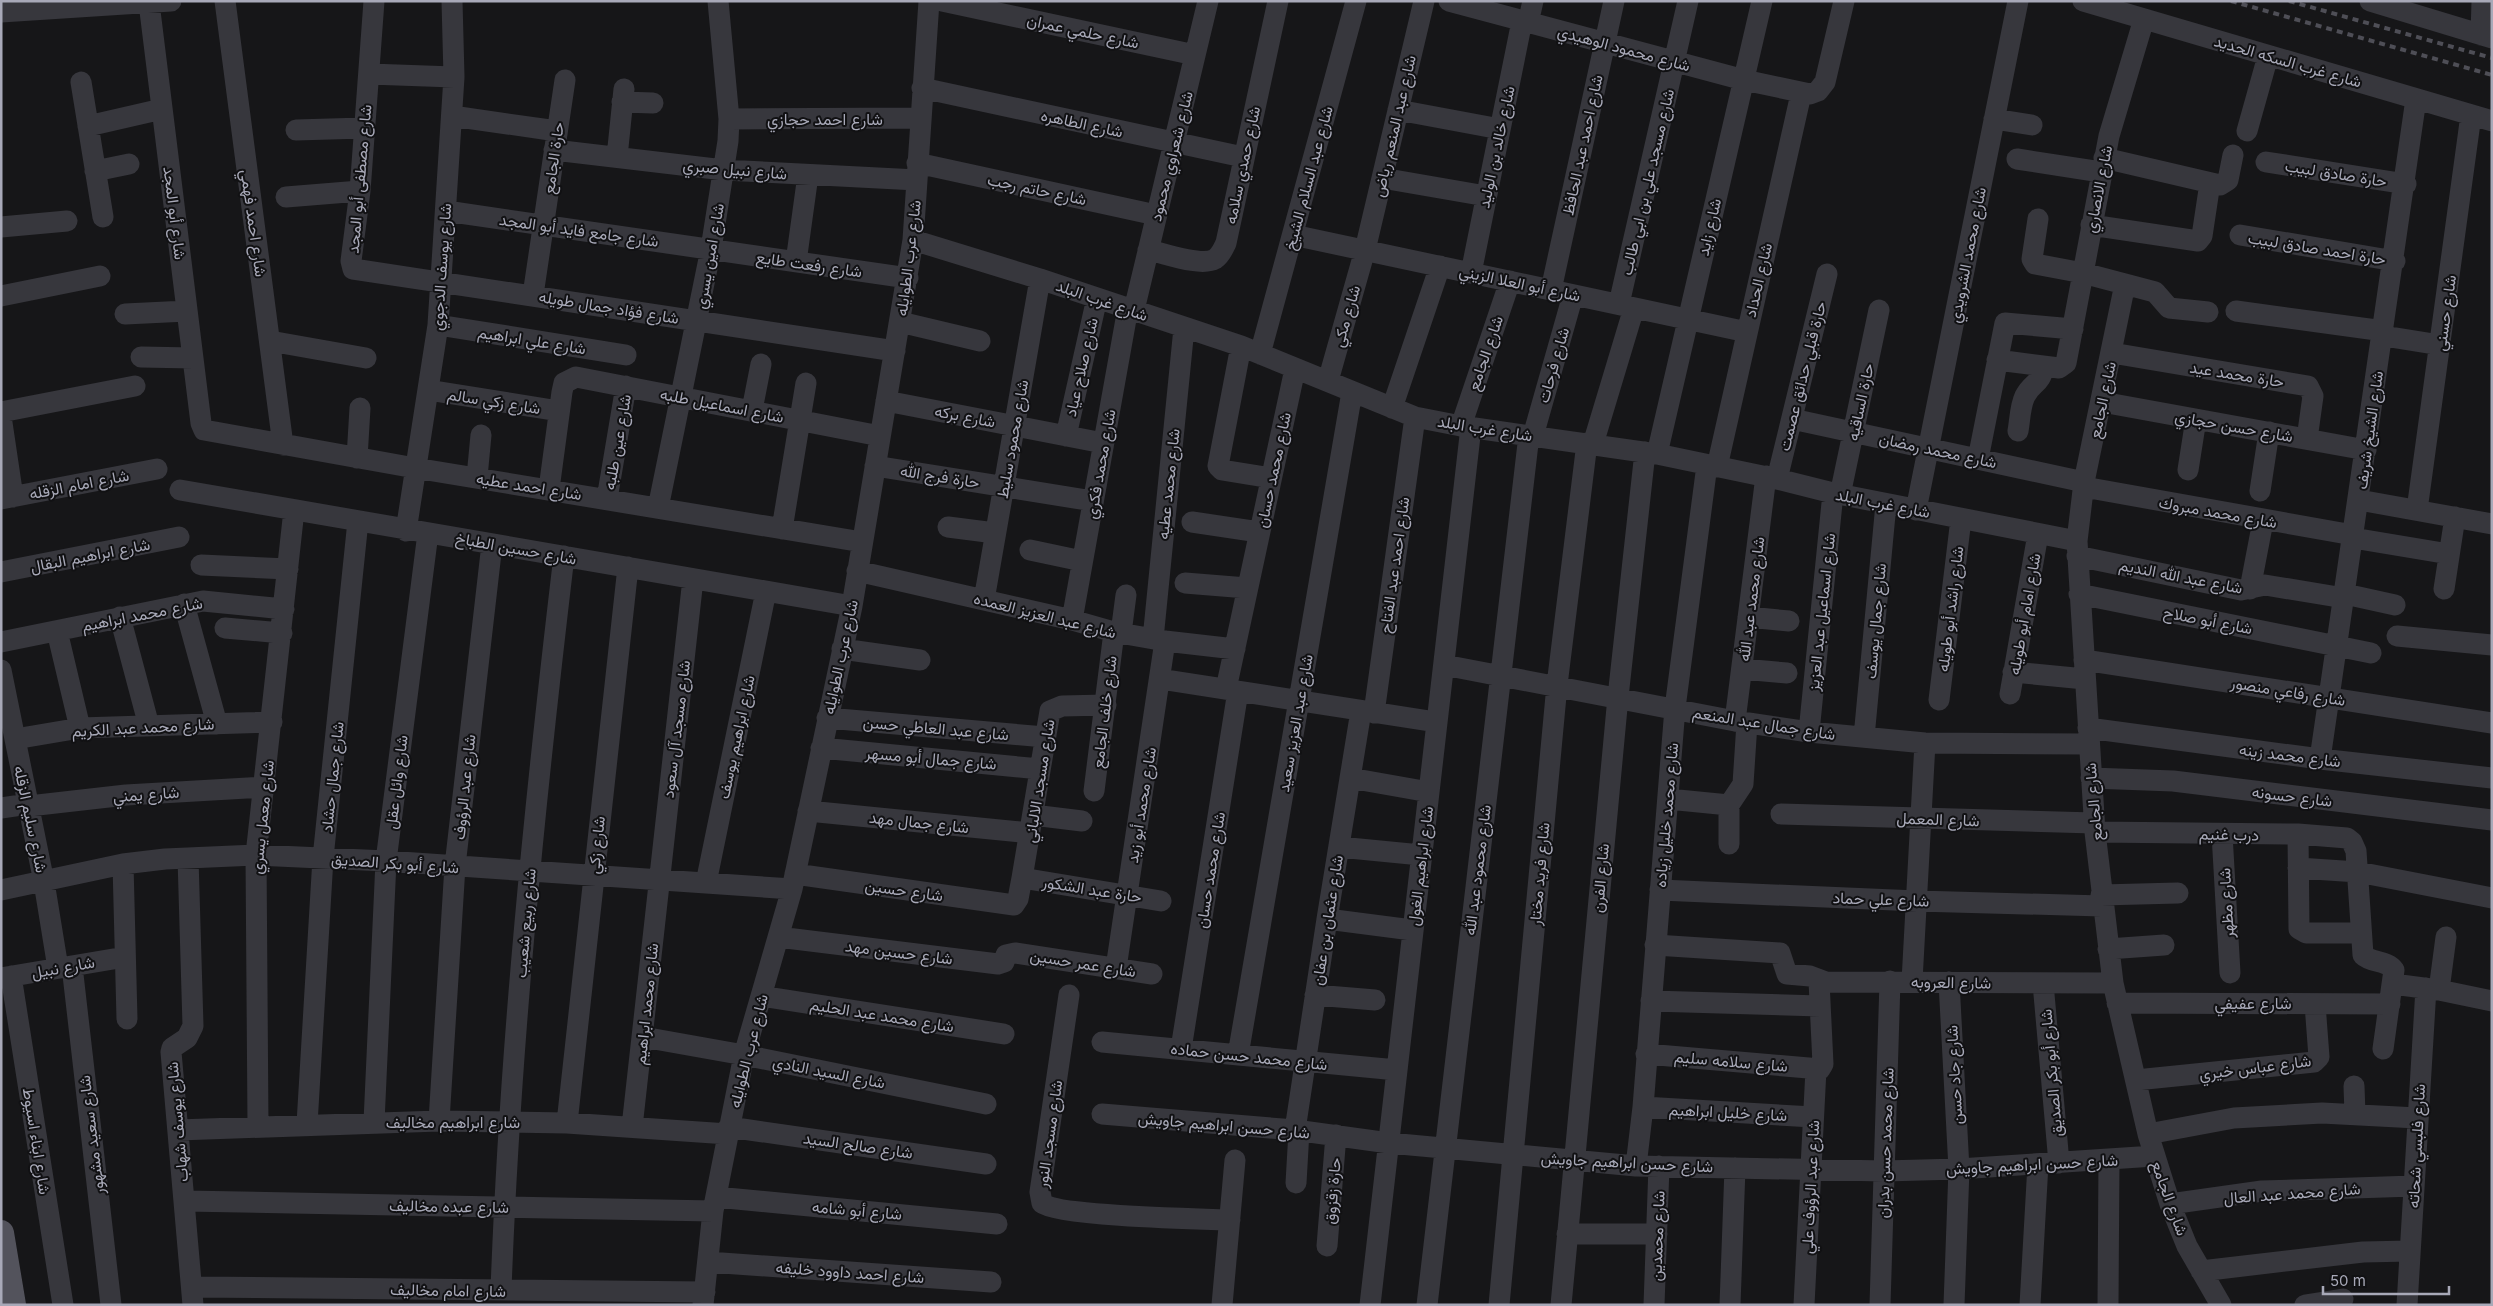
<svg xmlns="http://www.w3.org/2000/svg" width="2493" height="1306" viewBox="0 0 2493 1306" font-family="Inter,Vazirmatn,sans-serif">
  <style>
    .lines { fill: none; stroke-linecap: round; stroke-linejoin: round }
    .minor { stroke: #37373d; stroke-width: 21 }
    .major { stroke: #53535c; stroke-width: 26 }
    .rail { stroke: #4e4e56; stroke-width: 4; stroke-dasharray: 6 5; stroke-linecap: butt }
    .labels { text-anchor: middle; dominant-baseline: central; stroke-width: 4; stroke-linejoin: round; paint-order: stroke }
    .street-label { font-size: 16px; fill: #a8a9b8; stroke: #111113 }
  </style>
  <rect width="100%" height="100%" fill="#161618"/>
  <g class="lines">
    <path class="minor" d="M 225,1 L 283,445
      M 374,1 L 360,191 L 351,261 L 353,269 L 895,351
      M 942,1 L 1195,55
      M 1449,1 L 1744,80 L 1810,94 L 1818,91 L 1825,82 L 1844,1
      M 2083,1 L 2492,121
      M 2370,1 L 2492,38
      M 149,3 L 201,423 L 204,430 L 415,468 L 862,542
      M 1,12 L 171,1
      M 1528,23 L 1533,1
      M 2481,35 L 2482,1
      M 369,74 L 454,77
      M 81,82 L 103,217
      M 922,88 L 1243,157
      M 622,102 L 653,103
      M 1398,110 L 1500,129
      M 452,116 L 557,131
      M 729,119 L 920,118
      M 1994,119 L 2032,125
      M 88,126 L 162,109
      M 296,130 L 364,128
      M 2247,131 L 2268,56
      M 554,150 L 724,170 L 917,180
      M 617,157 L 624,89
      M 2104,158 L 2220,185 L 2228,180 L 2233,155
      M 2017,159 L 2101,172
      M 2266,162 L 2406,184
      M 917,163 L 1156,215
      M 95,171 L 129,164
      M 1382,178 L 1486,196
      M 286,197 L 360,191
      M 446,211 L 908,278
      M 2038,219 L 2032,259 L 2035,264 L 2083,273 L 2155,292 L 2169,308 L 2208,312
      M 2091,225 L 2198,241 L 2202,236 L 2210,183
      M 1,227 L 67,221
      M 1293,235 L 1747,332
      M 2240,235 L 2395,261
      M 913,240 L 1040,279 L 1241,346 L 1415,417 L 1461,426 L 1657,454 L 1777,479 L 1833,493 L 2077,541
      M 1148,250 C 1164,253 1201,267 1215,259 C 1221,255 1223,249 1226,243 L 1278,1
      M 796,262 L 808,175
      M 1471,273 L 1522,21
      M 2125,284 L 2084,482 L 2077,541 L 2095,832 L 2113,983 L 2148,1134 L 2170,1204 L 2187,1246 L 2221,1305
      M 1551,290 L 1614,1
      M 533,295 L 565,80
      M 1,296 L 100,276
      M 1619,304 L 1688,1
      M 1134,310 L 1208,1
      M 2236,311 L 2384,331
      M 125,314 L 187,311
      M 900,322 L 980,341
      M 438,325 L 626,355
      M 2384,336 L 2440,345
      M 270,341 L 366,358
      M 1241,346 L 1218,466 L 1222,470 L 1271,478
      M 2112,353 L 2308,386 L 2313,396 L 2307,439
      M 1260,354 L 1356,1
      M 141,357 L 193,358
      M 1997,360 L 2059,368 L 2066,363 L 2109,136 L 2144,19
      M 1328,381 L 1365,250 L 1424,1
      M 428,390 L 559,411
      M 886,401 L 1103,443
      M 2102,402 L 2366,450
      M 1392,408 L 1440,266
      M 752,410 L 761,364
      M 1,412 L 135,386
      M 1,416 L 13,497
      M 1792,419 L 2084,482
      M 1461,426 L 1510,281
      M 2018,431 C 2020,420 2020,406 2025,396 C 2033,381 2040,386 2044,366
      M 1066,436 L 1097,298
      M 1533,436 L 1573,295
      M 1593,444 L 1634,308
      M 1657,454 L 1762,1
      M 357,458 L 360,408
      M 1978,459 L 2005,323 L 2073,329
      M 875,466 L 1093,501
      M 1717,467 L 1801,94
      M 2188,470 L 2196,419
      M 477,477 L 481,435
      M 1777,479 L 1827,274
      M 2084,487 L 2353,535
      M 549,489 L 562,392 L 564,383 L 576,377 L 880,436
      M 180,490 L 852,606
      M 2260,491 L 2269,432
      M 1840,495 L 1879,310
      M 1,499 L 157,469
      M 607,499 L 626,386
      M 2359,500 L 2492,524
      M 658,508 L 711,249 L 728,141 L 729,119 L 718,1
      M 1916,510 L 2018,1
      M 2417,510 L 2471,115
      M 1192,522 L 1259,532
      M 948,527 L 995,533
      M 782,529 L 806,383
      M 406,531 L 438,325 L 454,77 L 452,1
      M 2353,538 L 2449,554
      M 1030,550 L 1082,561
      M 2077,556 L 2241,590 L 2265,585 L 2344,598
      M 201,565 L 288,569
      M 857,571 L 1072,620 L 1114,632 L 1165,641 L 1235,649
      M 1,572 L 179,537
      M 1185,583 L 1247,588
      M 2250,589 L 2263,521
      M 2444,589 L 2455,517
      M 2079,594 L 2371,653
      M 2345,594 L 2395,605
      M 984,600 L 1040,279
      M 184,604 L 217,724
      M 120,617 L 149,726
      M 1748,617 L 1789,621
      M 1072,620 L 1128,308
      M 225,628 L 282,633
      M 57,631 L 80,728
      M 1121,633 L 1126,595
      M 2397,636 L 2492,645
      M 1153,639 L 1184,328
      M 1,642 L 203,601 L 284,609
      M 842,649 L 920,660
      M 2084,660 L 2492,723
      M 1444,665 L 1735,721 L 1809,732 L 1925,743 L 2088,744
      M 1742,669 L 1787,673
      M 1,670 L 44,882 L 58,968
      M 2013,672 L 2085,679
      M 1160,679 L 1436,722
      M 1226,689 L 1295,369
      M 2010,694 L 2038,534
      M 1939,700 L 1961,519
      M 1374,713 L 1415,417
      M 827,718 L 1045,737
      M 1735,721 L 1766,476
      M 2088,728 L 2320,759 L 2492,778
      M 1809,732 L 1833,493
      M 1864,737 L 1886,504
      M 15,739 L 80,728 L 272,722
      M 821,748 L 1040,769
      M 2320,759 L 2416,99
      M 1350,778 L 1429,792
      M 2091,778 L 2173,781 L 2492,820
      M 1094,791 L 1114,632
      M 1668,799 L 1729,805
      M 29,806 L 126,795 L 264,787
      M 1,808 L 28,804
      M 808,811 L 1030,833
      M 1781,814 L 2094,823
      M 1033,815 L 1082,821
      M 2095,832 L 2298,834 L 2347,838 L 2352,842 L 2356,851 L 2363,955 C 2371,963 2387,960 2394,970 L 2383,1049
      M 2222,834 L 2230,973
      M 2298,834 L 2299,929 L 2306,933 L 2361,933
      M 1729,844 L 1729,805 L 1743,784 L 1747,723
      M 1339,847 L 1421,855
      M 188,858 L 193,1026 L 187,1038 L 172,1048 L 171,1052 L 193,1305
      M 123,864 L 127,1019
      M 2298,868 L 2358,872 L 2492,898
      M 795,874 L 1014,905 L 1018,899 L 1022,878 L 1050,711 L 1062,706 L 1106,705
      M 1022,878 L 1161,901
      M 706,883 L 766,591
      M 1,890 L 123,864 L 165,859 L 256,855 L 386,861 L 792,889
      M 1660,890 L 1917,901 L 2102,906
      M 2101,895 L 2178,893
      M 1327,919 L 1412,930
      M 778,937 L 998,964 L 1004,962 L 1006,955 L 1015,953 L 1152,974
      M 1655,945 L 1780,953 L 1787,974 L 1810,976 L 1826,982 L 2113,983
      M 2108,949 L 2164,945
      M 72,966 L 111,1305
      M 1116,968 L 1165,641
      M 11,976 L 63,1305
      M 1,978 L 125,957
      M 1912,981 L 1925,743
      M 1949,982 L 1959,1169 L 1954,1305
      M 2043,983 L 2059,1163
      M 2393,984 L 2439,990 L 2492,1001
      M 2439,990 L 2446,937
      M 1069,995 L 1040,1192 L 1042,1203 C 1057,1216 1201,1219 1230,1220
      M 1315,995 L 1375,1000
      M 761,996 L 1004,1034
      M 1651,1001 L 1820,1006
      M 2117,1003 L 2390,1004
      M 643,1037 L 744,1055 L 986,1104
      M 1102,1042 L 1397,1070
      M 1181,1049 L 1238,691
      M 1646,1054 L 1820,1069 L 1823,1064 L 1819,981
      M 1238,1055 L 1352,392
      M 2136,1080 L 2314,1062 L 2319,1057 L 2315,1004
      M 2354,1086 L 2355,1114
      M 1643,1107 L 1813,1117
      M 1102,1114 L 1295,1130 L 1389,1143 L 1636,1166 L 1884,1171 L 1959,1169 L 2154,1156
      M 439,1121 L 455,866 L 492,544
      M 374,1122 L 386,861 L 428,533
      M 567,1123 L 628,567
      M 307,1124 L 323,858 L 358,521
      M 258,1126 L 256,855 L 294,510
      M 632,1127 L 693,579
      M 729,1127 L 986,1164
      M 178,1130 L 439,1121 L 567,1123 L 728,1134
      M 1295,1130 L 1327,919 L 1361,711
      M 2148,1134 L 2234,1118 L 2322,1113 L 2417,1118
      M 1636,1166 L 1643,1107 L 1675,708 L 1707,465
      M 1296,1183 L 1299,1131
      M 716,1197 L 997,1224
      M 184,1201 L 713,1211
      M 2170,1204 L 2262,1191 L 2414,1186
      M 1567,1234 L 1657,1234
      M 1327,1246 L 1336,1135
      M 708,1262 L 991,1282
      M 2201,1271 L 2363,1252 L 2410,1251
      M 192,1287 L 705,1292
      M 501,1290 C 510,1045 535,800 564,556
      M 703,1305 L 713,1211 L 744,1055 L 792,889 L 852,606 L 913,240 L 929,1
      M 1222,1305 L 1235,1160
      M 1370,1305 L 1471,427
      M 1427,1305 L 1529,435
      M 1499,1305 L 1557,685 L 1587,443
      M 1561,1305 L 1618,697 L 1645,452
      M 1654,1305 L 1659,1166
      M 1730,1305 L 1735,1168
      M 1804,1305 L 1816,1069
      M 1880,1305 L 1890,981
      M 2030,1305 L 2038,1164
      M 2108,1305 L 2109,1159
      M 2305,1305 L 2343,1299
      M 2407,1305 L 2426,988"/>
    <path class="major" d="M 1,1233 L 13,1305"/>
    <path class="rail" d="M 2231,1 L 2492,75
      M 2289,1 L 2492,58"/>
  </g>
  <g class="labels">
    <g class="street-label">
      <text transform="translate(1083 31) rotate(12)">شارع حلمي عمران</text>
      <text transform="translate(1624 48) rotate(15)">شارع محمود الوهيدي</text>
      <text transform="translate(2288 61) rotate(16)">شارع غرب السكه الحديد</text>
      <text x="825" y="119">شارع احمد حجازي</text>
      <text transform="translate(1082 123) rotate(12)">شارع الطاهره</text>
      <text transform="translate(1394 126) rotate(-77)">شارع عبد المنعم رياض</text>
      <text transform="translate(1582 145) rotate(-78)">شارع احمد عبد الحافظ</text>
      <text transform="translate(1496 147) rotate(-78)">شارع خالد بن الوليد</text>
      <text transform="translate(1171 156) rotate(-76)">شارع شعراوي محمود</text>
      <text transform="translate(553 158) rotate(-82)">حارة الجامع</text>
      <text transform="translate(1242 165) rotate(-78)">شارع حمدي سلامه</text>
      <text transform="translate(735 169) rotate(5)">شارع نبيل صبري</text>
      <text transform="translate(2336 173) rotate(9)">حارة صادق لبيب</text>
      <text transform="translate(1308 178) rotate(-75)">شارع عبد السلام الشيخ</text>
      <text transform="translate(359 179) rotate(-85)">شارع مصطفى أبو المجد</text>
      <text transform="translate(1647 182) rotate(-77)">شارع مسجد علي بن ابي طالب</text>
      <text transform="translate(1037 189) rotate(12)">شارع حاتم رجب</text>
      <text transform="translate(2098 189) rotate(-79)">شارع الانصاري</text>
      <text transform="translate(175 213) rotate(83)">شارع أبو المجد</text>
      <text transform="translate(254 223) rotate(82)">شارع احمد فهمي</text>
      <text transform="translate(1709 227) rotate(-77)">شارع زايد</text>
      <text transform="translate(579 230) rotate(8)">شارع جامع فايد أبو المجد</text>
      <text transform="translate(2317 248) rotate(9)">حارة احمد صادق لبيب</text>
      <text transform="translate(1967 255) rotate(-79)">شارع محمد الشرويدي</text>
      <text transform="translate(709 256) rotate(-80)">شارع امين يسري</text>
      <text transform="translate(908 258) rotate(-83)">شارع عرب الطوايله</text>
      <text transform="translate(809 264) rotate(8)">شارع رفعت طايع</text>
      <text transform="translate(441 267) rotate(-86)">شارع يوسف الدجوي</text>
      <text transform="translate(1758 280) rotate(-77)">شارع الحداد</text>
      <text transform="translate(1520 283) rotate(12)">شارع أبو العلا الزيني</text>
      <text transform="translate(1102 300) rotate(19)">شارع غرب البلد</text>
      <text transform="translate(609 307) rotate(9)">شارع فؤاد جمال طويله</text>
      <text transform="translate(2445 313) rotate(-82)">شارع حسني</text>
      <text transform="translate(1346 316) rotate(-74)">شارع مكي</text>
      <text transform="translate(532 340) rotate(9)">شارع علي ابراهيم</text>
      <text transform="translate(1485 353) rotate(-71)">شارع الجامع</text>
      <text transform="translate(1553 365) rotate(-74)">شارع فرحات</text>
      <text transform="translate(1081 367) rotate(-77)">شارع صلاح عياد</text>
      <text transform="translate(2237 374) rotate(9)">حارة محمد عيد</text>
      <text transform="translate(1802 376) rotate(-76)">حارة قبلي حدائق عصمت</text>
      <text transform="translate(2102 400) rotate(-78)">شارع الجامع</text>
      <text transform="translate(494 401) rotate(9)">شارع زكي سالم</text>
      <text transform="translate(1860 402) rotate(-78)">حارة الساقيه</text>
      <text transform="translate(722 405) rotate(11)">شارع اسماعيل طلبه</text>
      <text transform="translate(965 416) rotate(11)">شارع بركه</text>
      <text transform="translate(2234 426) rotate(10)">شارع حسن حجازي</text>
      <text transform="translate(1485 428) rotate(9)">شارع غرب البلد</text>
      <text transform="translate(2369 430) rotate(-82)">شارع الشيخ شريف</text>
      <text transform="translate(1012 439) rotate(-80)">شارع محمود سليط</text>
      <text transform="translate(617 442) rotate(-80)">شارع عين طلبه</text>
      <text transform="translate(1938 450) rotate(12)">شارع محمد رمضان</text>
      <text transform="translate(1100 464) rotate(-80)">شارع محمد فكري</text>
      <text transform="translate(1273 470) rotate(-78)">شارع محمد حسان</text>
      <text transform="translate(940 476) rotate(9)">حارة فرج الله</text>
      <text transform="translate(79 484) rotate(-11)">شارع امام الزقله</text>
      <text transform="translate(1168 484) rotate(-84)">شارع محمد عطيه</text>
      <text transform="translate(529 486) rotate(9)">شارع احمد عطيه</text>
      <text transform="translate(1883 503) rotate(11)">شارع غرب البلد</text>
      <text transform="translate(2218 512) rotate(10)">شارع محمد مبروك</text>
      <text transform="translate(516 548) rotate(10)">شارع حسين الطباخ</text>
      <text transform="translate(90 555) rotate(-11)">شارع ابراهيم البقال</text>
      <text transform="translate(1394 565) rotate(-82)">شارع احمد عبد الفتاح</text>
      <text transform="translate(2181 576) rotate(11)">شارع عبد الله النديم</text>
      <text transform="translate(1751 599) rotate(-83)">شارع محمد عبد الله</text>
      <text transform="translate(1950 609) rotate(-83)">شارع راشد أبو طويله</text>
      <text transform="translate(1821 612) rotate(-84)">شارع اسماعيل عبد العزيز</text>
      <text transform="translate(142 614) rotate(-11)">شارع محمد ابراهيم</text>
      <text transform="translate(2024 614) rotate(-80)">شارع امام أبو طويله</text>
      <text transform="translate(1045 615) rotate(14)">شارع عبد العزيز العمده</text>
      <text transform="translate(2208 620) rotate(11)">شارع أبو صلاح</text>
      <text transform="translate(1875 621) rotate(-85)">شارع جمال يوسف</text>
      <text transform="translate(840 657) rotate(-78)">شارع عرب الطوايله</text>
      <text transform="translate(2288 691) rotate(9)">شارع رفاعي منصور</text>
      <text transform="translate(1104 712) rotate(-83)">شارع خلف الجامع</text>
      <text transform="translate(1295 723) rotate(-80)">شارع عبد العزيز سعيد</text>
      <text transform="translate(1764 723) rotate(9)">شارع جمال عبد المنعم</text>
      <text transform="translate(143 727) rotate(-3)">شارع محمد عبد الكريم</text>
      <text transform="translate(936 728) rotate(5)">شارع عبد العاطي حسن</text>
      <text transform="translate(676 729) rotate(-83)">شارع مسجد آل سعود</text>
      <text transform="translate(736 737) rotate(-78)">شارع ابراهيم يوسف</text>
      <text transform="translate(2290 755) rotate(7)">شارع محمد زينه</text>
      <text transform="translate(931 758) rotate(5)">شارع جمال أبو مسهر</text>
      <text transform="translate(332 777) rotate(-84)">شارع جمال حشاد</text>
      <text transform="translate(1039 781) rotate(-81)">شارع مسجد الالباني</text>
      <text transform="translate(396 782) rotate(-83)">شارع وائل عقل</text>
      <text transform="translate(464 787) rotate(-84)">شارع عبد الرؤوف</text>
      <text transform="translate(146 794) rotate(-4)">شارع يمني</text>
      <text transform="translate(2292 796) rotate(7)">شارع حسونه</text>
      <text transform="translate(2093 802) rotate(-95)">شارع الجامع</text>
      <text transform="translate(1141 805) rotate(-81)">شارع محمد أبو زيد</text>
      <text transform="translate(1666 815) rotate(-85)">شارع محمد خليل زياده</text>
      <text transform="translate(262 817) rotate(-84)">شارع معمل يسري</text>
      <text transform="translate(31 819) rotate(78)">شارع سليم الزقله</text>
      <text transform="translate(1938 819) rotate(2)">شارع المعمل</text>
      <text transform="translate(919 822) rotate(6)">شارع جمال مهد</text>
      <text transform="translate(2229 834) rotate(1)">درب غنيم</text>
      <text transform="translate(596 845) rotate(-84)">شارع زكي</text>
      <text transform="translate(395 863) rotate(4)">شارع أبو بكر الصديق</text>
      <text transform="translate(1420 866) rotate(-83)">شارع ابراهيم الغول</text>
      <text transform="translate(1210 870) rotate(-81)">شارع محمد حسان</text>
      <text transform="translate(1477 870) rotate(-83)">شارع محمود عبد الله</text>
      <text transform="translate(1539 874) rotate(-85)">شارع فريد مختار</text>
      <text transform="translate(1600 878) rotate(-85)">شارع الفرن</text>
      <text transform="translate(1092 889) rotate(9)">حارة عبد الشكور</text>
      <text transform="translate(904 890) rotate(8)">شارع حسين</text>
      <text transform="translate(1881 899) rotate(2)">شارع علي حماد</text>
      <text transform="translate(2226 903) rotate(-93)">شارع مظهر</text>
      <text transform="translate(1327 920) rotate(-81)">شارع عثمان بن عفان</text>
      <text transform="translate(525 923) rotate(-85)">شارع ربيع شعيب</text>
      <text transform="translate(899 952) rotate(7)">شارع حسين مهد</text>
      <text transform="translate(1083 963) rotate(9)">شارع عمر حسين</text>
      <text transform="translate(63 967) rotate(-10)">شارع نبيل</text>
      <text transform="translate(1951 982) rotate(1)">شارع العروبه</text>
      <text x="2253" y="1003">شارع عفيفي</text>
      <text transform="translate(646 1004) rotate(-84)">شارع محمد ابراهيم</text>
      <text transform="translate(882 1015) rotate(9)">شارع محمد عبد الحليم</text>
      <text transform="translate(748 1051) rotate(-76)">شارع عرب الطوايله</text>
      <text transform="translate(1249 1056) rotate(6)">شارع محمد حسن حماده</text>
      <text transform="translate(1731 1061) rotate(5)">شارع سلامه سليم</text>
      <text transform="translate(2255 1067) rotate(-7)">شارع عباس خيري</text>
      <text transform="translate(829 1072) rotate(11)">شارع السيد النادي</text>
      <text transform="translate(2051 1073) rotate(-95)">شارع أبو بكر الصديق</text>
      <text transform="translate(1954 1075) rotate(-93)">شارع جاد حسن</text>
      <text transform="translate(1728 1112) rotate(3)">شارع خليل ابراهيم</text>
      <text transform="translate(177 1122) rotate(-95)">شارع يوسف شهاب</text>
      <text x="453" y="1122">شارع ابراهيم مخاليف</text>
      <text transform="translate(1224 1125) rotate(5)">شارع حسن ابراهيم جاويش</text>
      <text transform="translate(1049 1134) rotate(-82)">شارع مسجد النور</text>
      <text transform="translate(91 1135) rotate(-97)">شارع سعيد مشهور</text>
      <text transform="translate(37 1141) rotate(81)">شارع ابناء اسيوط</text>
      <text transform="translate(1885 1143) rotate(-88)">شارع محمد حسن بدران</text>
      <text transform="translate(858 1145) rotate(8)">شارع صالح السيد</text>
      <text transform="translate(2416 1146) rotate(-87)">شارع فلبسي شحاته</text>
      <text transform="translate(1627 1162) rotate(3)">شارع حسن ابراهيم جاويش</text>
      <text transform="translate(2032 1164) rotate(-3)">شارع حسن ابراهيم جاويش</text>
      <text transform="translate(1810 1187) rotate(-87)">شارع عبد الرؤوف علي</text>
      <text transform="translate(1332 1191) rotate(-85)">حارة زقزوق</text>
      <text transform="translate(2292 1193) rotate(-4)">شارع محمد عبد العال</text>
      <text transform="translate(2170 1198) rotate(70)">شارع الجامع</text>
      <text transform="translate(449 1206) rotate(1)">شارع عبده مخاليف</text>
      <text transform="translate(857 1210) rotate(5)">شارع أبو شامه</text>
      <text transform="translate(1657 1236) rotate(-88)">شارع محمدين</text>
      <text transform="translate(850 1272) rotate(4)">شارع احمد داوود خليفه</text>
      <text transform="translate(448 1290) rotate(1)">شارع امام مخاليف</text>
    </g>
  </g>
  <rect width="2493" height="1306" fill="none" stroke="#a8a9b8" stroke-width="5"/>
  <path d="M2323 1286v8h126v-8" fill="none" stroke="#a8a9b8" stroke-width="2.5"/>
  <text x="2330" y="1286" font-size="15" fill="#a8a9b8" stroke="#111113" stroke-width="4" paint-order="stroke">50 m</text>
</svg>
